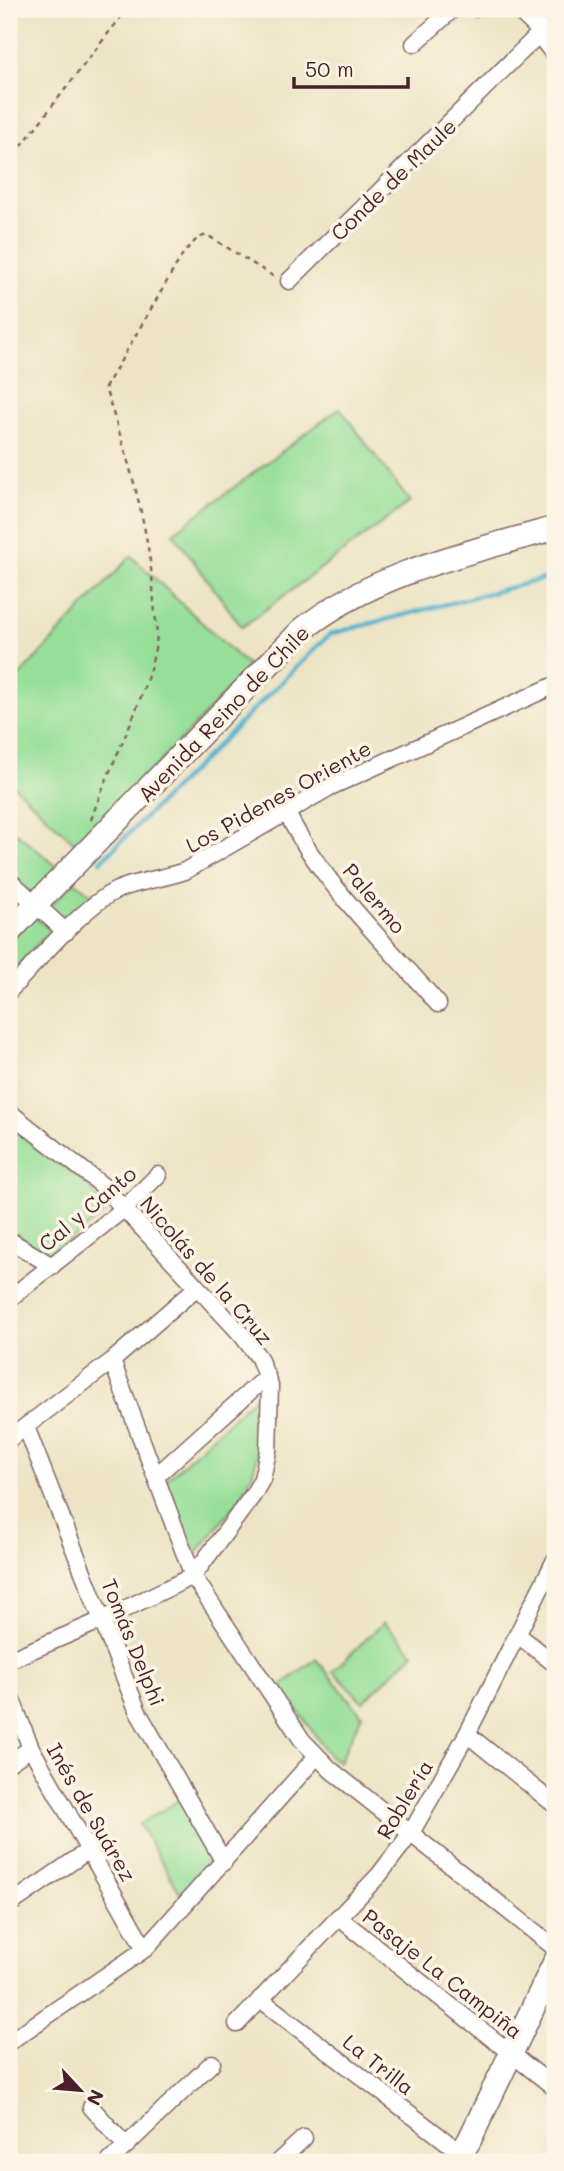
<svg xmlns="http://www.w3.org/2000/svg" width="564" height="2171" viewBox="0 0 564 2171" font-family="Mali,sans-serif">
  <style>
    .green { fill: #97df99; stroke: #707f62; stroke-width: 2 }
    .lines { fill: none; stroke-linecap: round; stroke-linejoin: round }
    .stream { stroke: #50b1cf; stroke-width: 4.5 }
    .street-casing { stroke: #836461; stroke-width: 19 }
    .secondary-casing { stroke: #836461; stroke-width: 26 }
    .path { stroke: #836461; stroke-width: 2.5; stroke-dasharray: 5 5; stroke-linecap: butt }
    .street { stroke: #fff; stroke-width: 16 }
    .secondary { stroke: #fff; stroke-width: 23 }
    .labels { text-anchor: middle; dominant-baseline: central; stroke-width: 7; stroke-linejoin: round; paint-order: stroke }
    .street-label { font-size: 21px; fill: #4a1f2b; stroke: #fcf5e5 }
  </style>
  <rect width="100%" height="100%" fill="#fcf5e5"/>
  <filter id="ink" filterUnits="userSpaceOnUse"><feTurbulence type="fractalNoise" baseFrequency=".0143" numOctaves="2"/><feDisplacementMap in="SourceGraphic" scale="14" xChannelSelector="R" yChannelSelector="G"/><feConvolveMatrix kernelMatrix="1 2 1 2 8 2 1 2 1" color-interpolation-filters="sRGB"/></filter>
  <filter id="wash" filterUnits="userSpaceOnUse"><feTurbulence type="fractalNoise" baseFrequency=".00686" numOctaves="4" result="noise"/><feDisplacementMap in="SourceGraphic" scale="28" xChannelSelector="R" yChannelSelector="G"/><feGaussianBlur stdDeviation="1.57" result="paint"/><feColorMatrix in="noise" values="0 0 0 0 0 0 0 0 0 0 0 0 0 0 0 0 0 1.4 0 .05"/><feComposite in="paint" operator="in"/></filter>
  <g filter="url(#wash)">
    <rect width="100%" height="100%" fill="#ece4c5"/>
    <path class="green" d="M 468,9 L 496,9 L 479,22 Z
      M 340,408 L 410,502 L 242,627 L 173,533 Z
      M 131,556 L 249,667 L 80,848 L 9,781 L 9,687 Z
      M 9,827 L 59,868 L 33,895 L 9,875 Z
      M 74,881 L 96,898 L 66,925 L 47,909 Z
      M 33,916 L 51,930 L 9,976 L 9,942 Z
      M 9,1125 L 84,1181 L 109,1210 L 48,1257 L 9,1229 Z
      M 259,1393 C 260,1418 261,1444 254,1469 C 244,1501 212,1532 192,1559 L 163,1483 Z
      M 384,1622 L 414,1653 L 363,1702 L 333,1671 Z
      M 316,1659 L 362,1715 L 339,1762 L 329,1755 L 281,1686 Z
      M 181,1799 L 215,1857 L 182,1896 L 139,1824 Z"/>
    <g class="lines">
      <path class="stream" d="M 101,861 L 330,634 L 555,576"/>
    </g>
  </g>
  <g filter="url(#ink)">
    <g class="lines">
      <defs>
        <path id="street" d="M 414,44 L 453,9
          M 289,281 L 541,32 L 517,9
          M 287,813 C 321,883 388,945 438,1004
          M 9,880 L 66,932
          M 9,991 C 36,963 83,906 117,890 C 138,881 162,879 185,871 L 330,787 L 555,685
          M 9,1112 L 103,1186 L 241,1334 L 259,1358 L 270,1386 L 268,1451 L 262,1479 L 253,1495 L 193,1576 L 102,1620 L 9,1660
          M 9,1240 L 52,1266
          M 9,1299 L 125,1208 L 158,1175
          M 112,1361 L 193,1576 L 302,1740 L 331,1770 L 555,1948
          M 26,1427 L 138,1712 L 224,1862
          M 9,1439 L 112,1361 L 196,1288
          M 157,1475 L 267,1376
          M 518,1635 L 555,1664
          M 9,1693 L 31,1748 L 145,1949
          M 467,1734 L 555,1805
          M 9,1763 L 31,1748
          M 9,1905 L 89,1850
          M 338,1917 L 555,2088
          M 260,1999 L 473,2162
          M 237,2024 L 379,1875 L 411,1833 L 467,1734 L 555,1560
          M 9,2042 L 145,1949 L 316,1757
          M 91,2107 L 126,2146
          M 109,2162 L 212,2063
          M 278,2162 L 304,2138"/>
        <path id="secondary" d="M 555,17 L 541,32 L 555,50
          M 9,932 L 302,630 C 375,572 468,553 555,528
          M 455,2162 L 469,2141 L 555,1962"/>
      </defs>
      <use href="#street" class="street-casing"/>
      <use href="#secondary" class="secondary-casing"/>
      <path class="path" d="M 9,162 L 127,9
        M 91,820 C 111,760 144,706 156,644 C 158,631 155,615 154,602 C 150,528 128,458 105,388 L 184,252 L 198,238 L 207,235 L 276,278"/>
      <use href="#street" class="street"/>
      <use href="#secondary" class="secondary"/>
    </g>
  </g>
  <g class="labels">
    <g class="street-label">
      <text transform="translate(393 179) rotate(-44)">Conde de Maule</text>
      <text transform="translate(223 713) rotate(-46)">Avenida Reino de Chile</text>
      <text transform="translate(278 796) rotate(-29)">Los Pidenes Oriente</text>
      <text transform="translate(375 898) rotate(50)">Palermo</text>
      <text transform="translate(87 1208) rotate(-40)">Cal y Canto</text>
      <text transform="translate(207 1270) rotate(49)">Nicolás de la Cruz</text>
      <text transform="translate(134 1642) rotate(68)">Tomás Delphi</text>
      <text transform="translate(404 1799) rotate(-59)">Roblería</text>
      <text transform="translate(92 1812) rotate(60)">Inés de Suárez</text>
      <text transform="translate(443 1973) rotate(38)">Pasaje La Campiña</text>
      <text transform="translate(379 2064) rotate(38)">La Trilla</text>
    </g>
  </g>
  <rect width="564" height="2171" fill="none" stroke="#fcf5e5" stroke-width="35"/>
  <g transform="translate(80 2090) rotate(116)" stroke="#fcf5e5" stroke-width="5" paint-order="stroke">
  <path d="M0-5L12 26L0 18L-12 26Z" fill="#4a1f2b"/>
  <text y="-10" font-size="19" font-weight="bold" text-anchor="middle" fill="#4a1f2b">N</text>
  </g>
  <path d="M294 77v10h114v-10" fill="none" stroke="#4a1f2b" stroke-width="3.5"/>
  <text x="305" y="77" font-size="21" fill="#4a1f2b" stroke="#fcf5e5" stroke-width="5" paint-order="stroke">50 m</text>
</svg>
